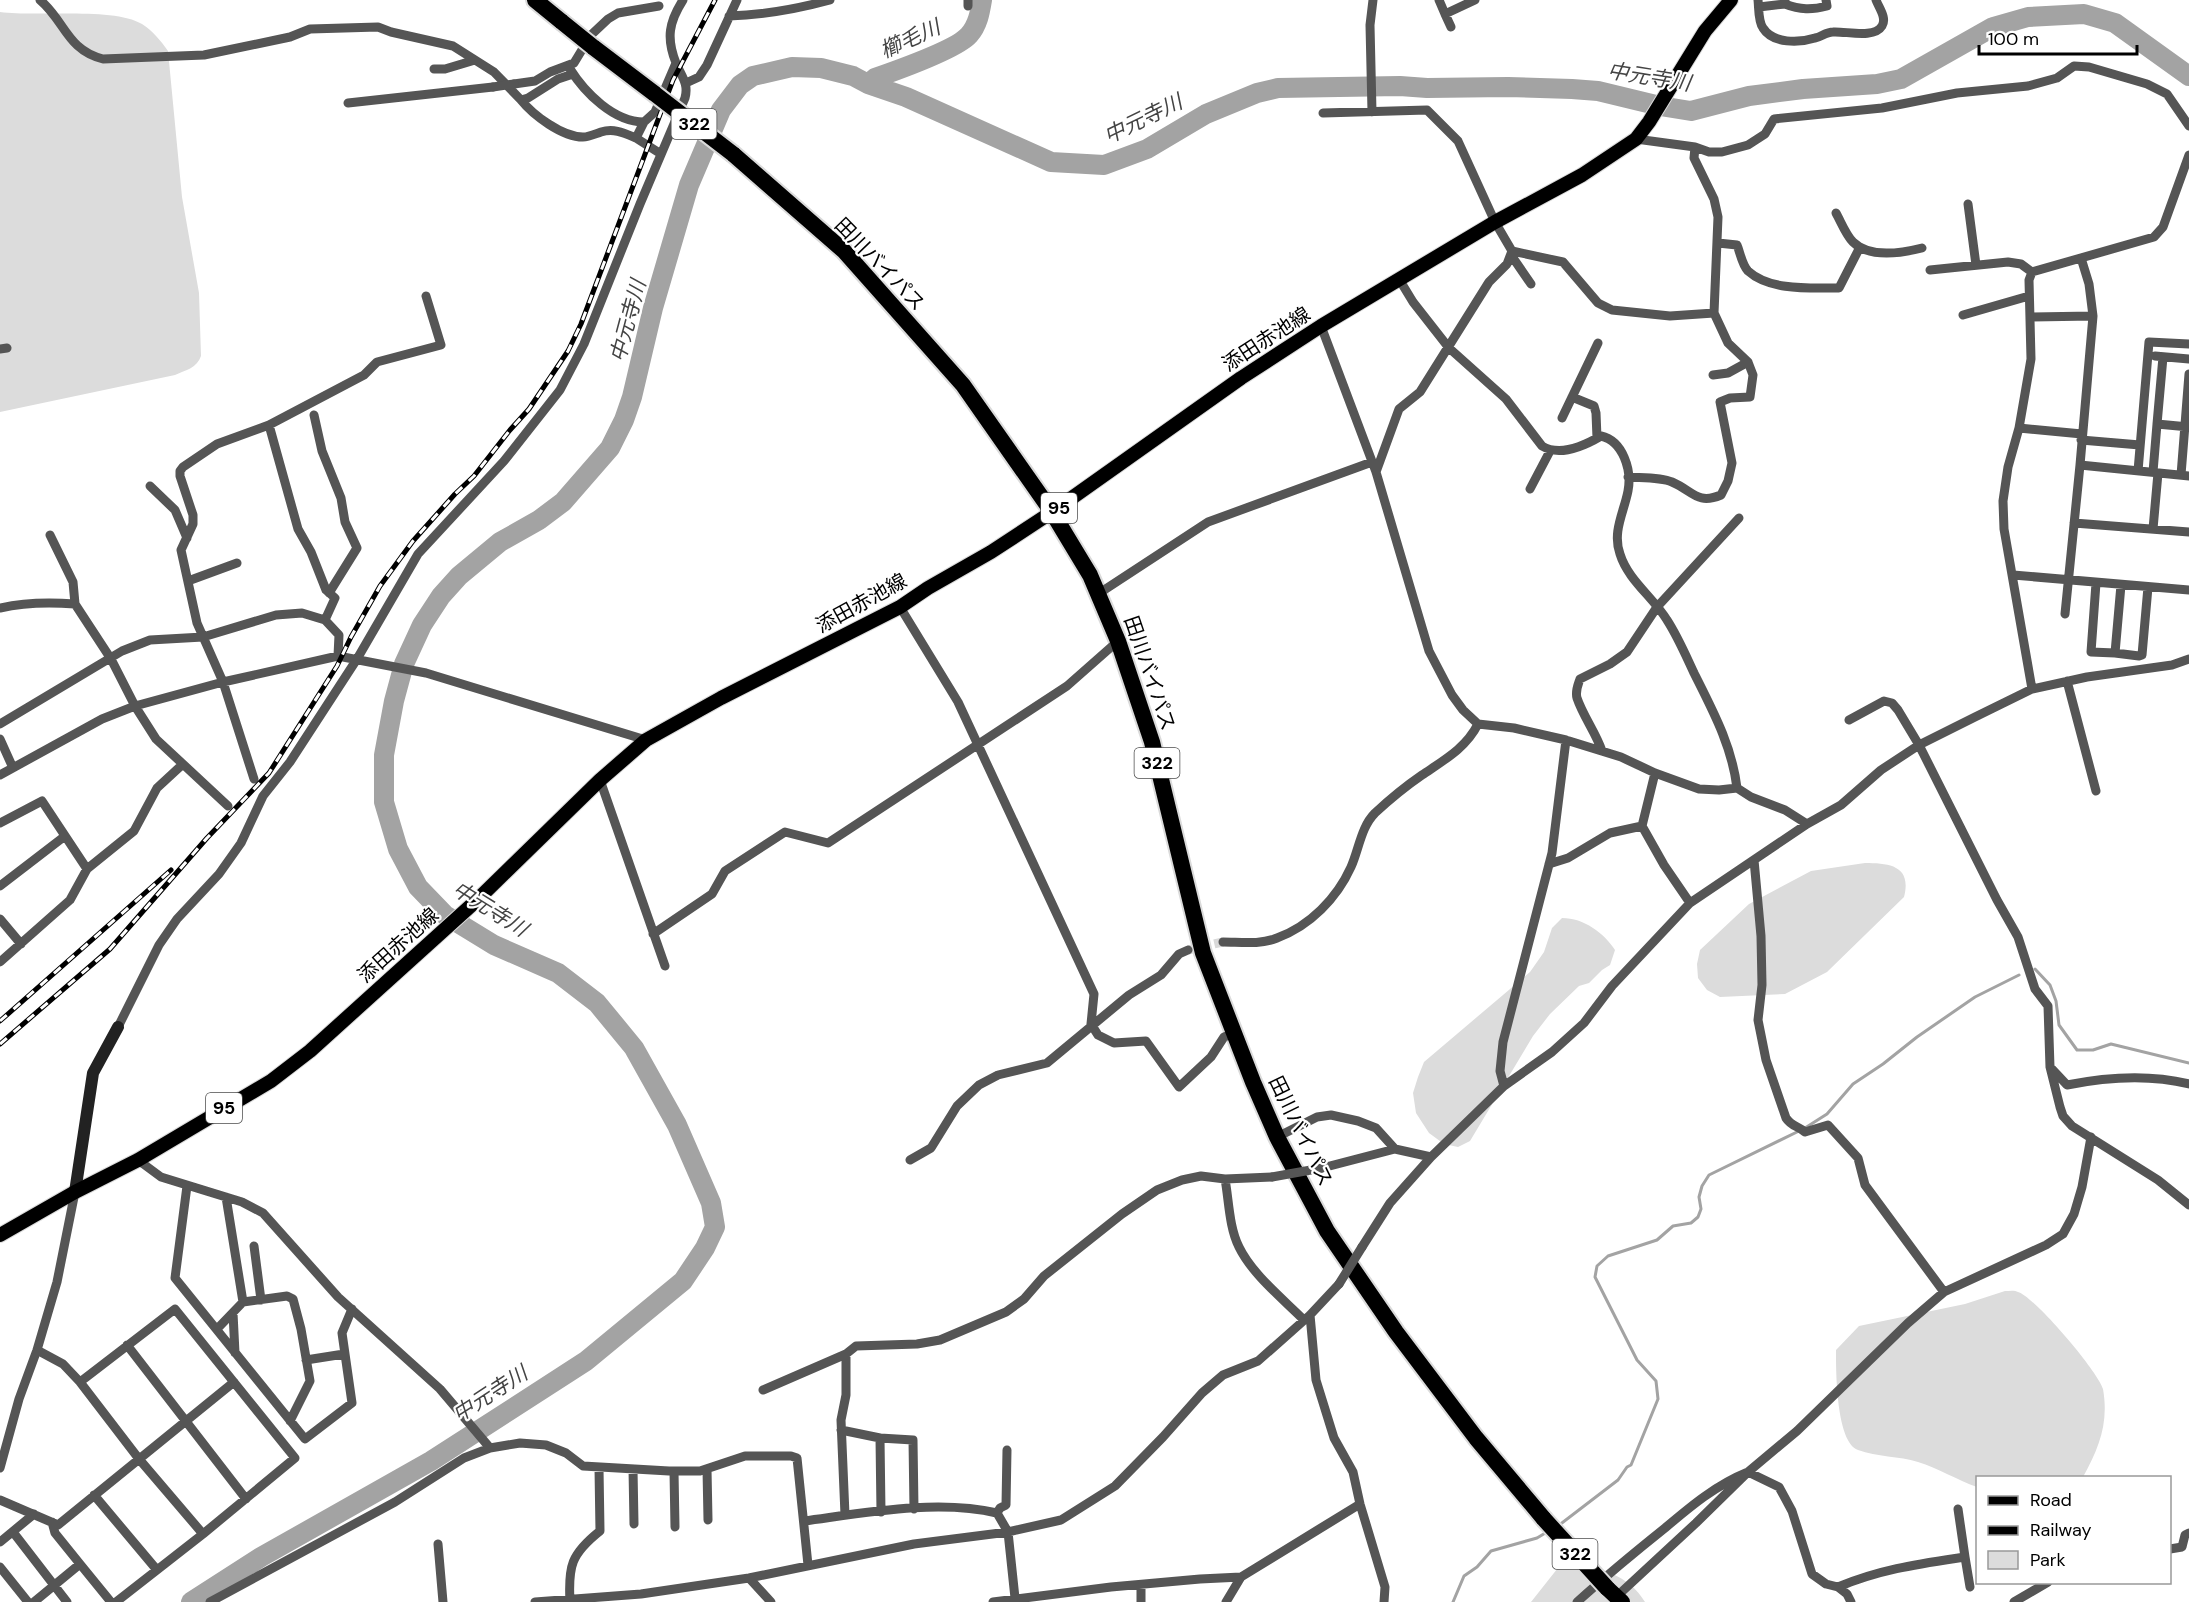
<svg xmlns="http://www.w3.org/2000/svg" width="2189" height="1602" viewBox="0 0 2189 1602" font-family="'DM Sans','Noto Sans JP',sans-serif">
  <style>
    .green { fill: #dcdcdc }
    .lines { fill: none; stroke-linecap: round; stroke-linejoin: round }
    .stream { stroke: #a3a3a3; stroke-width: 3 }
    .river { stroke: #a3a3a3; stroke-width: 20 }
    .street-tunnel { stroke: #d9d9d9; stroke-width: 9; stroke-dasharray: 9 4.5; stroke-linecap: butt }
    .primary-casing { stroke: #dbdbdb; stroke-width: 16 }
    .highway-casing { stroke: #dbdbdb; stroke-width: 20 }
    .street { stroke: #555; stroke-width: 9 }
    .secondary { stroke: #222; stroke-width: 12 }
    .primary { stroke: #000; stroke-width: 14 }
    .highway { stroke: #000; stroke-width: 16 }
    .rail-casing { stroke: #000; stroke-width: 5 }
    .rail { stroke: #fff; stroke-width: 3; stroke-dasharray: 9; stroke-linecap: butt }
    .highway-bridge-casing { stroke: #dbdbdb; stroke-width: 20; stroke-linecap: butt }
    .street-bridge { stroke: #555; stroke-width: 9 }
    .highway-bridge { stroke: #000; stroke-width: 16 }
    .labels { text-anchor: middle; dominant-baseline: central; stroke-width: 4.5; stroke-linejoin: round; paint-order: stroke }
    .shield { fill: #fff; stroke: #4c4c4c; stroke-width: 1.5 }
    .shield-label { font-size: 18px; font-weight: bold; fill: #000 }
    .street-label { font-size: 20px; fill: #000; stroke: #fff }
    .water-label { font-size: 21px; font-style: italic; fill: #444; stroke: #fff }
  </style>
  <rect width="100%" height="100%" fill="#fff"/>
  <path class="green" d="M 0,12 C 36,17 114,7 142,24 C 153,31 161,41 168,51 L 182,197 L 199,293 L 201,356 C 197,368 186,370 175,375 L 0,412 Z
    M 1865,863 C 1890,863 1912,866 1904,897 L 1827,972 L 1785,994 L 1720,997 L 1707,990 L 1698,978 L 1697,964 L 1700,950 L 1749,904 L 1811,871 Z
    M 1562,918 C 1584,918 1604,933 1615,950 L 1610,965 L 1602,970 L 1589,983 L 1579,986 L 1550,1014 L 1533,1036 L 1470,1141 L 1458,1147 L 1444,1144 L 1429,1133 L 1416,1113 L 1413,1093 L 1418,1077 L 1424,1062 L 1530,972 L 1544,952 L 1552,928 Z
    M 2005,1291 C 2009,1291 2015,1290 2018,1292 C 2035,1297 2099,1373 2103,1389 C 2109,1423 2099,1448 2083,1477 L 1978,1478 L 1977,1487 C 1957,1480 1938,1468 1918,1462 C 1899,1456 1877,1457 1858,1450 C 1836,1442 1836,1371 1836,1350 L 1859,1326 L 1965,1304 Z
    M 1572,1558 C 1600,1569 1629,1575 1645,1602 L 1531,1602 L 1565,1559 Z"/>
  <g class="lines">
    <path class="stream" d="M 2035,969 L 2050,985 L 2056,1001 L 2059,1025 L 2077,1050 L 2093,1050 L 2111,1044 L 2189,1063
      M 1805,1128 L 1827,1114 L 1853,1084 L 1883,1064 L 1917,1037 L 1975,997 L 2019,975
      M 1558,1526 L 1618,1480 L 1627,1467 L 1631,1465 L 1658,1399 L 1656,1381 L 1637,1360 L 1595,1277 L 1597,1266 L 1608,1256 L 1657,1240 L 1673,1226 L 1691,1223 L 1698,1217 L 1701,1209 L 1699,1197 L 1702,1186 L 1709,1175 L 1799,1131
      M 1453,1602 L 1464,1576 L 1477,1567 L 1491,1551 L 1537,1538 L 1547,1532"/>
    <path class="river" d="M 868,84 L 875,78 C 895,71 957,49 969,35 C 978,25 980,12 982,0
      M 191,1602 L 261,1557 L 431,1461 L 586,1361 L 683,1281 L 705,1248 L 715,1227 L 711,1203 L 677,1125 L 634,1048 L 597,1003 L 558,973 L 494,945 L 445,915 L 418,887 L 398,849 L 384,802 L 384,755 L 394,701 L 404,664 L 422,625 L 441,596 L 459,576 L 500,542 L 539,520 L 563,502 L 610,448 L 624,420 L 632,397 L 653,308 L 689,185 L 721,110 L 740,85 L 753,76 L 792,67 L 821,68 L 853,76 L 868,84 L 906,97 L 1051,162 L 1104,165 L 1147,149 L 1206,114 L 1257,93 L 1278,88 L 1400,86 L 1427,88 L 1508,87 L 1572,89 L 1598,91 L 1660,106 L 1691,111 L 1749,96 L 1803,89 L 1877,84 L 1901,79 L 1993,27 L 2028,17 L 2084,14 L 2115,23 L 2189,76"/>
    <path class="street-tunnel" d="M 1188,950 L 1223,942"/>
    <defs>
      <path id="primary" d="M 0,1235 L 75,1192 L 138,1160 L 271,1081 L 310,1051 L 476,901 L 600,780 L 646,740 L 721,698 L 900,607 L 928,588 L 991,552 L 1052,512 L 1241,378 L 1321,326 L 1495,222 L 1582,175 L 1636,139 L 1649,122 L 1705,31 L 1731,0"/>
      <path id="highway" d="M 535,0 L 562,22
        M 593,47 L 655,94
        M 733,154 L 844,251 L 963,385 L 1052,512 L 1090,575 L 1118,641 L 1152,742 L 1203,953 L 1253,1082 L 1277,1137 L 1327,1231 L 1396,1332 L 1476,1438 L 1544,1519
        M 1607,1588 L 1622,1602"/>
    </defs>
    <use href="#primary" class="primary-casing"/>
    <use href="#highway" class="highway-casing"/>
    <path class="street" d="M 40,0 C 65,21 67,50 103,59 L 204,55 L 290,37 L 310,29 L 378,27 L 391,32 L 453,46 L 494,72 L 521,100 L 528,98 L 558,79 L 573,74
      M 1439,0 L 1445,14
      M 1758,0 C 1759,8 1758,21 1763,28 C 1773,44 1799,43 1815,38 C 1821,37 1826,32 1833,32 C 1846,31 1874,39 1882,26 C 1887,18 1879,8 1876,0
      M 1785,4 C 1800,10 1812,10 1827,6 L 1826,0
      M 968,6 L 968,0
      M 1759,7 L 1785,4 L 1785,0
      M 729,16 C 763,15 797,9 830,0
      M 1451,27 L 1445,14 L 1475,0
      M 434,69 L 445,69 L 475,60
      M 570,69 C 585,93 614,122 644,122 L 655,112 L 676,63
      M 686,83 L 699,77 L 707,65 L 737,0
      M 514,84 L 535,81 L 550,72 L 574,63 L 591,35 L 608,19 L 618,13 L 659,6
      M 521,100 C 533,115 562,137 583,137 C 589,137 595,134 601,132 C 614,128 624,133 636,138 L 644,122
      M 348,103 L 493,87
      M 1372,112 L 1370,25 L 1373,0
      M 1323,113 L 1427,110 L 1458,141 L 1495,222 L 1512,251 L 1507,264 L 1489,282 L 1420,392 L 1399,409 L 1376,472
      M 636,138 L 661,154
      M 1636,139 L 1695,147 L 1709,152 L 1722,152 L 1748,145 L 1765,134 L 1774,119 L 1882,108 L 1957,93 L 2028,86 L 2057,78 L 2074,66 L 2089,67 L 2147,84 L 2167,94 L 2189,126
      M 1968,204 L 1976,265
      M 1836,213 C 1841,222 1846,235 1853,242 C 1870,259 1902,253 1922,248
      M 1718,243 L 1737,245 C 1740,252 1742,265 1748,271 C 1770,291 1810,288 1839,288 L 1860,247
      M 1512,251 L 1563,262 L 1598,303 L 1612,310 L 1670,316 L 1714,313
      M 1511,255 L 1531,284
      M 1930,270 L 2008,262 L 2021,264 L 2032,272
      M 1399,279 L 1413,302 L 1449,348 L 1506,399 L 1542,446 C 1560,457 1584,446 1601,436 C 1623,441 1632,470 1628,491 C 1624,512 1612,532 1620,554 C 1628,580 1653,597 1667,620 C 1678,637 1686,656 1694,673 C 1713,711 1732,746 1737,788
      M 1963,315 L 2029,296
      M 2030,317 L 2093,316
      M 1321,326 L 1376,472 L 1429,651 L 1452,695 L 1463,710 L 1478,724 L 1514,728 L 1566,740 L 1621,757 L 1655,773 L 1699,789 L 1719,790 L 1737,788 L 1751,797 L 1785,810 L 1807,824
      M 0,349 L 7,348
      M 2155,356 L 2189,359
      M 1713,375 L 1728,373 L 1748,362
      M 1572,397 L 1594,406 L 1596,413 L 1597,438
      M 314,415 L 322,451 L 341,498 L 345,522 L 357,548 L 329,593
      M 1562,418 L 1598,343
      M 2157,424 L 2163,357
      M 2019,428 L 2082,434
      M 2081,440 L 2140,445
      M 2080,465 L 2093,316 L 2089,284 L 2081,258
      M 2138,471 L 2149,342 L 2189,344
      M 2153,472 L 2157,424 L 2189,427
      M 2181,475 L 2189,374
      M 1628,477 C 1642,478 1660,477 1672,482 C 1693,491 1697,505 1721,495 L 1728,481 L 1732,463 L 1720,402 L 1730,398 L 1750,397 L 1753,375 L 1748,362 L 1728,343 L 1714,313 L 1718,217 L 1714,199 L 1694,158 L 1695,147
      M 150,486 L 175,510 L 187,538
      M 1530,489 L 1550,451
      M 2074,523 L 2189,532
      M 2153,529 L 2158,473
      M 50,535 L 73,582 L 75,604 L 111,659 L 135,706 L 156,739 L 228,806
      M 2013,575 L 2189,590
      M 188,581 L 237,563
      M 2096,583 L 2091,652 L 2115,653 L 2121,585
      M 1098,594 L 1208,522 L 1372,462
      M 900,607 L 958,702 L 1094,994 L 1091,1024 L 1098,1035 L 1114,1043 L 1146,1041 L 1179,1087 L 1211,1057 L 1224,1037 L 1235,1033
      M 0,608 C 26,602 49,602 75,604
      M 2065,614 L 2080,465 L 2189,476
      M 325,620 L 335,598 L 326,590 L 311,552 L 298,529 L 269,425 L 364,375 L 377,362 L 441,345 L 426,296
      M 2115,653 L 2139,656 L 2142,655 L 2148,587
      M 2067,681 L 2096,791
      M 2032,689 L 2004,529 L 2003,501 L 2008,467 L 2019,428 L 2031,359 L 2029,280 L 2032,272 L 2154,237 L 2163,227 L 2189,155
      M 1849,720 L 1884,701 L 1892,703 L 1898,710 L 1919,745 L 1997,900 L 2018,937 L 2035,989 L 2048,1006 L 2050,1067 L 2060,1107 L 2063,1116 L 2072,1126 L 2158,1180 L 2189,1205
      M 0,724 L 122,651 L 150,640 L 203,637 L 276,615 L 302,613 L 325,620 L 339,635 L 338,656
      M 0,739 L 13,768
      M 1602,751 C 1596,733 1583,716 1577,698 C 1575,691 1578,685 1580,679 L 1610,664 L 1627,652 L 1657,607 L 1739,518
      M 1655,773 L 1642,826 L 1664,865 L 1690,903
      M 0,775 L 102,719 L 135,706 L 223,682 L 338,656 L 426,673 L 646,740
      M 254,779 L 223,682 L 197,623 L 181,550 L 193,524 L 193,515 L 180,476 L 180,471 L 183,467 L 217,444 L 269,425
      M 600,780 L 665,966
      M 0,823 L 42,801 L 87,869 L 70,900 L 0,962
      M 1754,860 L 1761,936 L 1762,985 L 1758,1020 L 1766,1060 L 1786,1118 C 1791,1126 1798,1126 1805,1132 L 1828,1125 L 1858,1158 L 1865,1185 L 1944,1292
      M 1549,864 L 1568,858 L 1610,833 L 1642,826
      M 87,869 L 134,831 L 157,788 L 183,764
      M 0,886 L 65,836
      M 0,919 L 21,944
      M 653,934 L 712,894 L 725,871 L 785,832 L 828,843 L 1067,686 L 1118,641
      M 1223,942 C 1240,942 1260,945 1277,938 C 1310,926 1337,898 1351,867 C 1359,849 1361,827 1375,813 C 1389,800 1406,786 1422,775 C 1444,760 1466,748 1478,724
      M 118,1027 L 159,945 L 177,919 L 219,874 L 241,843 L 263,796 L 290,762 L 357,659 L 418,554 L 504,461 L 560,390 L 584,344 L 640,204 L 685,98 C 689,83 681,76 676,63 C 666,38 669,22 683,0
      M 2052,1069 L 2067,1085 C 2107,1077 2149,1074 2189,1084
      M 1504,1086 L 1500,1071 L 1503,1042 L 1552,853 L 1566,740
      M 1277,1137 L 1317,1117 L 1331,1115 L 1358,1121 L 1376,1128 L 1395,1149
      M 138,1160 L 161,1177 L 242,1202 L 263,1213 L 338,1297 L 440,1389 L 490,1448 L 520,1443 L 546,1445 L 566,1453 L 583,1466 L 669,1471 L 700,1471 L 745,1456 L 791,1456 L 797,1458 L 808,1565
      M 910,1160 L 931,1148 L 957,1106 L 979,1085 L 998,1075 L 1047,1063 L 1129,995 L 1161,975 L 1179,954 L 1188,950
      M 1322,1168 L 1395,1149 L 1431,1157
      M 1225,1179 C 1229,1201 1229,1227 1239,1247 C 1252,1274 1283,1299 1304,1320
      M 187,1186 L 175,1278 L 305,1439 L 352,1403 L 342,1333 L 352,1309
      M 254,1246 L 261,1300
      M 1362,1247 L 1390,1203 L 1431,1157 L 1504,1086 L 1552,1052 L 1584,1023 L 1612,986 L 1690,903 L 1807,824 L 1841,805 L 1881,770 L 1919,745 L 1975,717 L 2032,689 L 2087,677 L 2172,665 L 2189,659
      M 243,1302 L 287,1296 L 293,1299 L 301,1329 L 310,1381 L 290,1421
      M 175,1309 L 295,1458 L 203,1534 L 139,1459 L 80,1382 Z
      M 233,1313 L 235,1353
      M 1310,1315 L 1316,1380 L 1334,1438 L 1353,1472 L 1360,1504 L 1385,1587 L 1384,1602
      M 217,1329 L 243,1302 L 226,1197
      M 127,1345 L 246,1499
      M 37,1350 L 63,1364 L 80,1382
      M 306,1360 L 344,1354
      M 763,1390 L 846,1354 L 856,1346 L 917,1344 L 940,1340 L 1006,1312 L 1024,1299 L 1044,1276 L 1122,1214 L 1157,1190 L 1182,1180 L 1201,1176 L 1225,1179 L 1272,1177
      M 841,1430 L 880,1438 L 881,1512
      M 880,1438 L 913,1440 L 914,1509
      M 0,1468 L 19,1399 L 37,1350 L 57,1282 L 75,1192
      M 633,1469 L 634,1524
      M 707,1469 L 708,1520
      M 674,1471 L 675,1527
      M 94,1495 L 157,1570
      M 0,1500 L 58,1525 L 234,1382
      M 997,1513 L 1000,1508 L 1006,1505 L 1007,1450
      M 845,1515 L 841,1420 L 846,1395 L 846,1354
      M 804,1521 C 864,1513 937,1499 997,1513 L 1008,1532 L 1015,1598
      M 52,1522 L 55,1533 L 80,1564
      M 13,1532 L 67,1602
      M 0,1542 L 34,1514
      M 438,1544 L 443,1602
      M 2170,1549 L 2182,1547 L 2185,1535 L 2189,1533
      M 1965,1557 L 1970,1587
      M 0,1567 L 28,1602
      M 749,1578 L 771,1602
      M 1141,1585 L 1141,1602
      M 1838,1587 C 1881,1569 1919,1564 1965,1557 L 1958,1509
      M 1615,1598 L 1696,1523 L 1748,1472 L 1797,1431 L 1908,1323 L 1944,1292 L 2046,1245 L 2063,1234 L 2074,1214 L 2082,1187 L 2091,1137
      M 34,1602 L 80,1564 L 111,1602
      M 116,1602 L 203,1534
      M 210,1602 L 395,1502 L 464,1458 L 490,1448
      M 535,1602 L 641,1594 L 749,1578 L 914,1544 L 1008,1532 L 1061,1520 L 1115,1486 L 1163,1437 L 1202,1393 L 1223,1375 L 1258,1361 L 1310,1315 L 1339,1284
      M 570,1602 C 568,1566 571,1554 600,1531 L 599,1468
      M 993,1602 L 1111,1587 L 1200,1579 L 1241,1577
      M 1226,1602 L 1241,1577 L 1360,1504
      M 1577,1602 C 1606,1576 1635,1552 1665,1528 C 1691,1506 1716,1485 1748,1472 L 1779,1487 L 1792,1511 L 1812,1574 L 1826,1584 L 1838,1587 L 1847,1594 L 1851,1602
      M 2014,1602 L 2048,1582"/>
    <path class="secondary" d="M 75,1192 L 93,1073 L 118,1027"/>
    <use href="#primary" class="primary"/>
    <use href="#highway" class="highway"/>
    <defs>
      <path id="rail" d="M 0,1021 L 171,870
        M 0,1044 L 110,949 L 207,838 L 269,773 L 337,666 L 351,637 L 380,586 L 413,541 L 455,494 L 474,476 L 510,430 L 529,409 L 568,351 L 581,324 L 673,80 L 715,0"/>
    </defs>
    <use href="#rail" class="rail-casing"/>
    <use href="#rail" class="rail"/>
    <defs>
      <path id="highway-bridge" d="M 562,22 L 593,47
        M 655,94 L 733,154
        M 1544,1519 L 1607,1588"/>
    </defs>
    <use href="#highway-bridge" class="highway-bridge-casing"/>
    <path class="street-bridge" d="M 493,87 L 514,84
      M 1272,1177 L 1322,1168
      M 1339,1284 L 1362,1247"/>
    <use href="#highway-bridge" class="highway-bridge"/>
  </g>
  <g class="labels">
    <g class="shield">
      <rect x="671.5" y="109" width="45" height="30" rx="4.5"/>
      <rect x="1041" y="493" width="36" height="30" rx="4.5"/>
      <rect x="1134.5" y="748" width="45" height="30" rx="4.5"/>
      <rect x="206" y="1093" width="36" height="30" rx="4.5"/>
      <rect x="1552.5" y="1539" width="45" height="30" rx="4.5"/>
    </g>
    <g class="shield-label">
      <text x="694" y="124">322</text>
      <text x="1059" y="508">95</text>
      <text x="1157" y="763">322</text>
      <text x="224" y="1108">95</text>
      <text x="1575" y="1554">322</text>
    </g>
    <g class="street-label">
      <text transform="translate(880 264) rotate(46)">田川バイパス</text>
      <text transform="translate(1266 339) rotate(-33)">添田赤池線</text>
      <text transform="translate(861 603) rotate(-29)">添田赤池線</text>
      <text transform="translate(1150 673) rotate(71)">田川バイパス</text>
      <text transform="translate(398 945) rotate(-42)">添田赤池線</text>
      <text transform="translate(1301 1131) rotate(64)">田川バイパス</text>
    </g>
    <g class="water-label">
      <text transform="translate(910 39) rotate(-24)">櫛毛川</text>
      <text transform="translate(1649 77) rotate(9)">中元寺川</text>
      <text transform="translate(1143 119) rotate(-26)">中元寺川</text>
      <text transform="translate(628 321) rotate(-75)">中元寺川</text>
      <text transform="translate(490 909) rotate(32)">中元寺川</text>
      <text transform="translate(490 1394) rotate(-33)">中元寺川</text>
    </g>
  </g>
  <rect x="1976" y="1476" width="195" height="108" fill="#ffffff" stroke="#999999" stroke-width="1.5"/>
  <rect x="1988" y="1496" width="30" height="9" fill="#000000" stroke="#999999" stroke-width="1.5"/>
  <text x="2030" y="1506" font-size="18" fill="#000000">Road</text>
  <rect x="1988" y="1526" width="30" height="9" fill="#000000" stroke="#999999" stroke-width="1.5"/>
  <text x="2030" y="1536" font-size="18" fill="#000000">Railway</text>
  <rect x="1988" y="1551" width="30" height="18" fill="#dcdcdc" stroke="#999999" stroke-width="1.5"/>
  <text x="2030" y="1566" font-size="18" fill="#000000">Park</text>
  <path d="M1979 45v9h158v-9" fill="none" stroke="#000000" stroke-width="3"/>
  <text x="1988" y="45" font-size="18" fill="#000000" stroke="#ffffff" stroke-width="4.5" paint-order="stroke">100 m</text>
</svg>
